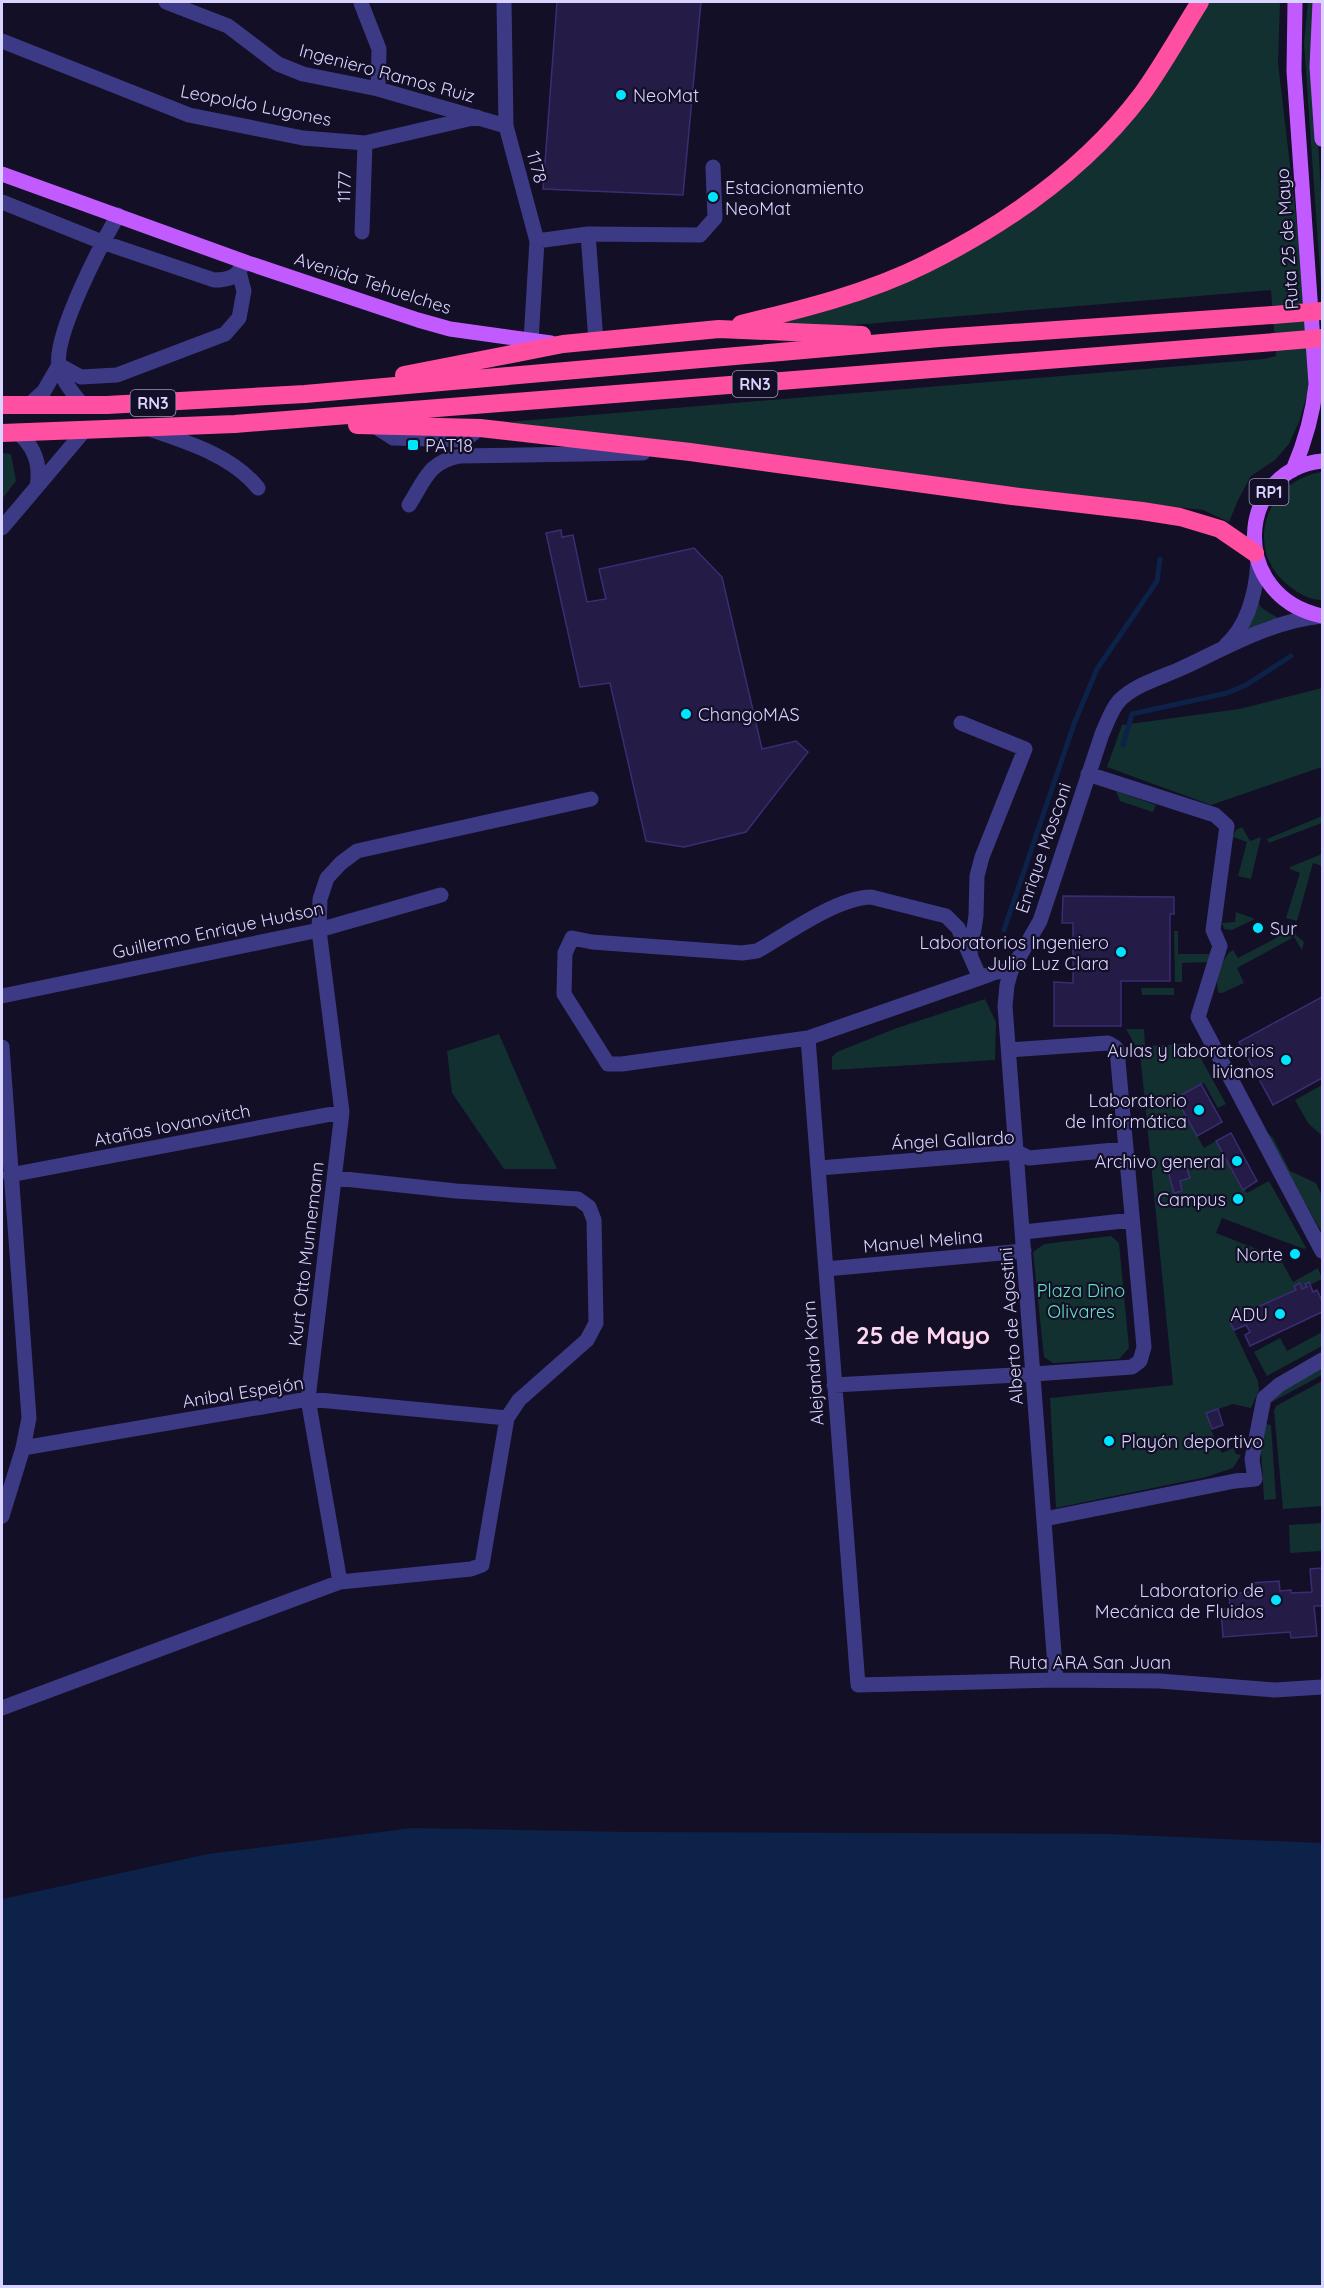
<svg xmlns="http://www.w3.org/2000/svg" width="1324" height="2288" viewBox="0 0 1324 2288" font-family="Quicksand,sans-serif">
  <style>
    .green { fill: #12302f }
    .water { fill: #0c2248 }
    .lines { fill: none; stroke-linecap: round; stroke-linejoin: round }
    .stream { stroke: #0c2248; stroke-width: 5 }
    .building { fill: #241b47; stroke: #3b2d73; stroke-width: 1.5 }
    .minor { stroke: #3d3a85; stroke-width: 15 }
    .major { stroke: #c25bff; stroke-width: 15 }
    .highway { stroke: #ff4fa3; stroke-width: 18 }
    .highway-bridge { stroke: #ff4fa3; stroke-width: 18 }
    .poi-dot { fill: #00e5ff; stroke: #130f26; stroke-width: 2 }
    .labels { text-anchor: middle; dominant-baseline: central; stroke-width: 4.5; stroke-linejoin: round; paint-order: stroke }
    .shield { fill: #130f26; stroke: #9e99be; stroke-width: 1.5 }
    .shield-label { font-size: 16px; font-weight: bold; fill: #d9d4ff }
    .street-label { font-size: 18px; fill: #d9d4ff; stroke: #130f26 }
    .poi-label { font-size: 18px; fill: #d9d4ff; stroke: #130f26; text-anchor: end }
    .park-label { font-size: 18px; fill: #5fe0c0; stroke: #130f26 }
    .district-label { font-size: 24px; font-weight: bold; fill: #ffd6f0; stroke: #130f26 }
  </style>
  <rect width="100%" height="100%" fill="#130f26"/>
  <path class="green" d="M 1210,2 L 1280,2 L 1278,63 L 1302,267 L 1310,362 L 1307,395 L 1299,422 L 1289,444 L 1275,460 L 1251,476 L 1238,500 L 1229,522 L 1203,510 L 929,478 L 495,423 L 1264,359 L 1276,356 L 1271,290 L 769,332 L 768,319 L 813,307 L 1028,207 L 1161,76 Z
    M 1308,2 L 1315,2 L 1312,42 L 1322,208 L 1322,300 L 1304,43 Z
    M 2,453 L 11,454 L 16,481 L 2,499 Z
    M 1322,472 L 1322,600 C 1310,600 1298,593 1289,586 C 1242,549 1266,480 1322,472 Z
    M 1256,600 L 1262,608 L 1278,618 L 1259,624 L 1244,633 Z
    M 1322,688 L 1322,767 L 1211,805 L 1107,767 L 1122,725 L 1239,709 Z
    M 1116,791 L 1156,805 L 1153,812 L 1120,801 Z
    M 1322,816 L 1322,823 L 1269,843 L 1267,839 Z
    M 1242,827 L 1250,841 L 1261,837 L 1251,879 L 1238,876 L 1247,842 L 1233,837 L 1236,830 Z
    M 1322,854 L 1322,866 L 1313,863 L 1297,921 L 1286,918 L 1300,873 L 1290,869 L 1290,867 Z
    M 1236,912 L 1255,919 L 1232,930 L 1224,929 L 1222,923 L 1235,922 Z
    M 1275,930 L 1293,932 L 1304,942 L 1302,950 L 1294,937 L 1237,968 L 1244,983 L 1222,993 L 1219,993 C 1213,982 1223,955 1233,950 L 1238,958 L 1278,937 Z
    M 1174,931 L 1178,931 L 1178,954 L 1209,954 L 1211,957 L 1209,962 L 1182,963 L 1182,982 L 1175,982 Z
    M 1141,988 L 1174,988 L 1174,995 L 1142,995 Z
    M 985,999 L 996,1022 L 995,1060 L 832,1070 L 832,1057 L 837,1052 L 897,1028 Z
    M 1126,1029 L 1144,1029 L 1145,1046 L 1187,1044 L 1194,1046 L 1226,1104 L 1218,1108 L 1204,1083 L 1176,1098 L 1204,1148 L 1216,1141 L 1242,1189 L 1244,1188 L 1247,1193 L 1269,1181 L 1306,1248 L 1304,1249 L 1222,1218 L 1216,1233 L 1285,1260 L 1282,1262 L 1293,1282 L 1318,1268 L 1322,1279 L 1310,1285 L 1308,1282 L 1305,1284 L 1307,1287 L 1302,1289 L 1300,1284 L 1294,1286 L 1296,1290 L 1237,1316 L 1238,1318 L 1230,1322 L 1258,1381 L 1259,1390 L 1251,1408 L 1233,1404 L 1206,1413 L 1211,1430 L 1222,1453 L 1233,1448 L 1236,1454 L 1241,1455 L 1233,1468 L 1206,1477 L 1056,1508 L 1050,1398 L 1173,1385 L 1140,1053 Z
    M 499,1034 L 557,1169 L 504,1169 L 452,1093 L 447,1051 Z
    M 1322,1085 L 1322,1136 L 1308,1123 L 1295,1100 Z
    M 1264,1130 L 1273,1138 L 1290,1171 L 1316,1183 L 1322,1196 L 1322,1228 L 1321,1231 Z
    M 1111,1236 L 1119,1243 L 1129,1348 L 1119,1359 L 1053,1363 L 1044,1357 L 1033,1252 L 1044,1244 Z
    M 1322,1332 L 1322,1346 L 1267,1376 L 1254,1352 L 1280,1338 L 1287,1351 Z
    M 1322,1367 L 1322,1375 L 1270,1403 L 1273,1397 Z
    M 1322,1381 L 1322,1506 L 1283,1509 L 1274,1411 L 1276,1406 Z
    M 1265,1424 L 1271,1425 L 1276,1499 L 1264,1500 L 1261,1448 Z
    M 1322,1523 L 1322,1551 L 1290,1553 L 1289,1525 Z"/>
  <path class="water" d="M 412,1828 L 634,1832 L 1109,1834 L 1322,1843 L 1322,2286 L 2,2286 L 2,1899 L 208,1854 Z"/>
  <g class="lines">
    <path class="stream" d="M 1123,745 L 1132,714 L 1227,693 L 1246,685 L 1291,656
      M 1004,930 L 1074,724 L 1097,669 L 1157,581 L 1160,559"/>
  </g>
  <path class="building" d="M 557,2 L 701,2 L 683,195 L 543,189 Z
    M 561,530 L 562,537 L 573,535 L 587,602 L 606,599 L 599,569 L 694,548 L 722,577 L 762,749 L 796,741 L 808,752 L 746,832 L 684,847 L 646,841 L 610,683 L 580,687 L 546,533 Z
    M 1063,896 L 1174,897 L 1174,914 L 1170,914 L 1170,981 L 1121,981 L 1121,1026 L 1054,1026 L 1054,982 L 1073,983 L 1073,923 L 1062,923 Z
    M 1322,997 L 1322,1078 L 1273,1105 L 1239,1042 Z
    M 1201,1084 L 1222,1122 L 1197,1136 L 1176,1098 Z
    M 1231,1133 L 1257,1181 L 1243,1190 L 1216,1141 Z
    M 1174,1157 L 1176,1164 L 1185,1162 L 1190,1178 L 1180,1181 L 1182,1191 L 1174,1193 L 1165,1160 Z
    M 1309,1282 L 1313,1292 L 1317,1290 L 1322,1301 L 1322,1312 L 1250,1346 L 1245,1335 L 1250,1332 L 1246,1325 L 1234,1330 L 1230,1322 L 1238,1318 L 1237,1316 L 1296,1290 L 1294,1286 L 1300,1283 L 1302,1289 L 1307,1287 L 1305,1284 Z
    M 1218,1409 L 1223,1425 L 1212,1429 L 1206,1413 Z
    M 1322,1568 L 1322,1606 L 1314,1606 L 1317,1636 L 1291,1638 L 1290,1632 L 1223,1637 L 1221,1609 L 1230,1608 L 1229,1594 L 1251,1592 L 1251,1583 L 1279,1581 L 1280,1591 L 1291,1590 L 1291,1593 L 1312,1592 L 1310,1569 Z"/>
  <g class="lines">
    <path class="minor" d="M 166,2 L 228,26 L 278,64 L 303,74 L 378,89 L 506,126
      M 504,2 L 506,126 L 537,241 L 531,341
      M 361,3 L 379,49 L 378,89
      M 2,41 L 189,115 L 303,138 L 365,143 L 477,117
      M 2,202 L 102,242 L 214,280 C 227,280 236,278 242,266
      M 362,232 L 365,143
      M 588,234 L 596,341
      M 537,241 L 588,234 L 700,235 L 715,218 L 713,167
      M 28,406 L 44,391 L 59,365 L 81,377 L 117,375 L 225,334 L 239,318 L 244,291 L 239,272
      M 83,406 C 74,394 62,381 59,366 C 53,336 102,243 118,215
      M 373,425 L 393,438 L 465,440 L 480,428
      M 149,429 C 187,442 233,456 258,488
      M 18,433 C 35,447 41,465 37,487
      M 409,505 C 425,480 428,462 460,456 L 643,453
      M 2,528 L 85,430
      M 1226,645 C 1248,625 1256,591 1258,562
      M 961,723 L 1025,749 L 982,857 L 977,876 L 976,916 L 970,954
      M 1088,774 L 1215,815 L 1227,826 L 1213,930 L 1220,946 L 1198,1017 L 1322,1251
      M 980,978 L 958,928 L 946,916 L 871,897 C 836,898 789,933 757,951 L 742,953 L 592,942 L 572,938 L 565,953 L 564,994 L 608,1064 L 622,1064 L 808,1038 L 980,978 L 996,972 L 1011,971
      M 2,996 L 319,930 L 441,895
      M 808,1038 L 858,1685 L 1056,1680 L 1159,1681 L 1275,1690 L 1322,1687
      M 2,1047 L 29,1418 L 23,1448 L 2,1516
      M 819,1168 L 1017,1152 L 1029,1158 L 1125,1149
      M 10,1175 L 342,1112
      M 1024,1232 L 1132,1220
      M 826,1269 L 1024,1251
      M 834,1385 L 1034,1374 L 1132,1367 L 1140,1361 L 1144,1347 L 1117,1050 L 1115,1047 L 1108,1043 L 1009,1050
      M 23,1448 L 308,1399 L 507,1418
      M 1044,1519 L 1235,1481 L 1255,1479 L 1252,1459 L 1264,1398 L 1279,1385 L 1322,1360
      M 340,1582 L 308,1399 L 342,1112 L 319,930 L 320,899 L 327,878 L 341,863 L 357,851 L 591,799
      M 1056,1680 L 1005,1006 L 1007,985 L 1011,971 L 1040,921 L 1102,734 C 1107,723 1111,710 1119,701 C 1134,685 1160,678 1180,669 C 1226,648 1271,621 1322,616
      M 2,1708 L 340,1582 L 471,1569 L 482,1565 L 507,1418 L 519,1400 L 587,1340 L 596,1323 L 594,1220 L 589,1207 L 578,1199 L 456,1191 L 335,1178"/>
    <path class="major" d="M 1320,2 L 1317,67 L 1322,139
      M 2,174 L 248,263 L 418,320 L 450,329 L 551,343
      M 1322,461 C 1236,470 1228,596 1322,616
      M 1293,470 C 1305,442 1313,414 1316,384 L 1294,71 L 1295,2"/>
    <path class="highway" d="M 741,324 C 803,309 868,293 926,264 C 1008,223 1087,167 1142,94 C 1163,65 1181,32 1200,2
      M 404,375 L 563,344 L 719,329 L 862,335
      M 2,405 L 107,405 L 305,394 L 939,338 L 1273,315
      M 357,425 L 480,428 L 690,452 L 1012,496 L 1142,511 L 1180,517 L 1220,529 L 1255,553
      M 2,433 L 235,424 L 1275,342"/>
    <path class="highway-bridge" d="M 1273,315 L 1322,311
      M 1275,342 L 1322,338"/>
  </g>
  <g class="poi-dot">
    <circle cx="621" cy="95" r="6"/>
    <circle cx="713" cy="197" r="6"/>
    <rect x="407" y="439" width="12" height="12" rx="3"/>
    <circle cx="686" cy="714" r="6"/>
    <circle cx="1258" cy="928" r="6"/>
    <circle cx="1121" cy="952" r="6"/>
    <circle cx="1286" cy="1060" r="6"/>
    <circle cx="1199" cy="1110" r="6"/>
    <circle cx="1237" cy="1161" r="6"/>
    <circle cx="1238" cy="1199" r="6"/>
    <circle cx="1295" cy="1254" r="6"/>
    <circle cx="1280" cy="1314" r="6"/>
    <circle cx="1109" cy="1441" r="6"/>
    <circle cx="1276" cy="1600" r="6"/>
  </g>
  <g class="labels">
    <g class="shield">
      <rect x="732.5" y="371" width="45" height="26" rx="4.5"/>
      <rect x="130.5" y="390" width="45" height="26" rx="4.5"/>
      <rect x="1249.5" y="479" width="39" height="26" rx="4.5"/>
    </g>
    <g class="shield-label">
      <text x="755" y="384">RN3</text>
      <text x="153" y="403">RN3</text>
      <text x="1269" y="492">RP1</text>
    </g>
    <g class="street-label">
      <text transform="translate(387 73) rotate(15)">Ingeniero Ramos Ruiz</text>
      <text transform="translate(256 105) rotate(11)">Leopoldo Lugones</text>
      <text transform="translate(537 167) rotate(75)">1178</text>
      <text transform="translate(344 187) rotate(-88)">1177</text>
      <text transform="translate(1287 239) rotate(-94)">Ruta 25 de Mayo</text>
      <text transform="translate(373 283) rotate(18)">Avenida Tehuelches</text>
      <text transform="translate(1043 848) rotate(-71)">Enrique Mosconi</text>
      <text transform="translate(218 930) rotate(-12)">Guillermo Enrique Hudson</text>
      <text transform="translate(172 1125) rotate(-11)">Atañas Iovanovitch</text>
      <text transform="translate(953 1140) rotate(-3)">Ángel Gallardo</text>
      <text transform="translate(923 1241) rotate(-5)">Manuel Melina</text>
      <text transform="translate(306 1254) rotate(-83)">Kurt Otto Munnemann</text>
      <text transform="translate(1011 1326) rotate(-94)">Alberto de Agostini</text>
      <text transform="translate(813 1363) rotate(-94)">Alejandro Korn</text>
      <text transform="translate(243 1392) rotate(-9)">Anibal Espejón</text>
      <text x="1090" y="1662">Ruta ARA San Juan</text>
    </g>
    <g class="poi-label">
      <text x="633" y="95" text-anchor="start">NeoMat</text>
      <text x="725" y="187" text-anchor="start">Estacionamiento<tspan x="725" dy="21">NeoMat</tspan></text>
      <text x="425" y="445" text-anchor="start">PAT18</text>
      <text x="698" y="714" text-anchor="start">ChangoMAS</text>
      <text x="1270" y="928" text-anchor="start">Sur</text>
      <text x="1109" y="942">Laboratorios Ingeniero<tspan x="1109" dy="21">Julio Luz Clara</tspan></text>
      <text x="1274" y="1050">Aulas y laboratorios<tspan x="1274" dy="21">livianos</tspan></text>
      <text x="1187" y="1100">Laboratorio<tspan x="1187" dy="21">de Informática</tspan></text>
      <text x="1225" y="1161">Archivo general</text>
      <text x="1226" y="1199">Campus</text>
      <text x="1283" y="1254">Norte</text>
      <text x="1268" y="1314">ADU</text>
      <text x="1121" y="1441" text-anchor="start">Playón deportivo</text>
      <text x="1264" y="1590">Laboratorio de<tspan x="1264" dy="21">Mecánica de Fluidos</tspan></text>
    </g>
    <g class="park-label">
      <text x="1081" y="1290">Plaza Dino<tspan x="1081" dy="21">Olivares</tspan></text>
    </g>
    <g class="district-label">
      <text x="923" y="1335">25 de Mayo</text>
    </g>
  </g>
  <rect width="1324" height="2288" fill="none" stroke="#d9d4ff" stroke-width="6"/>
</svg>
